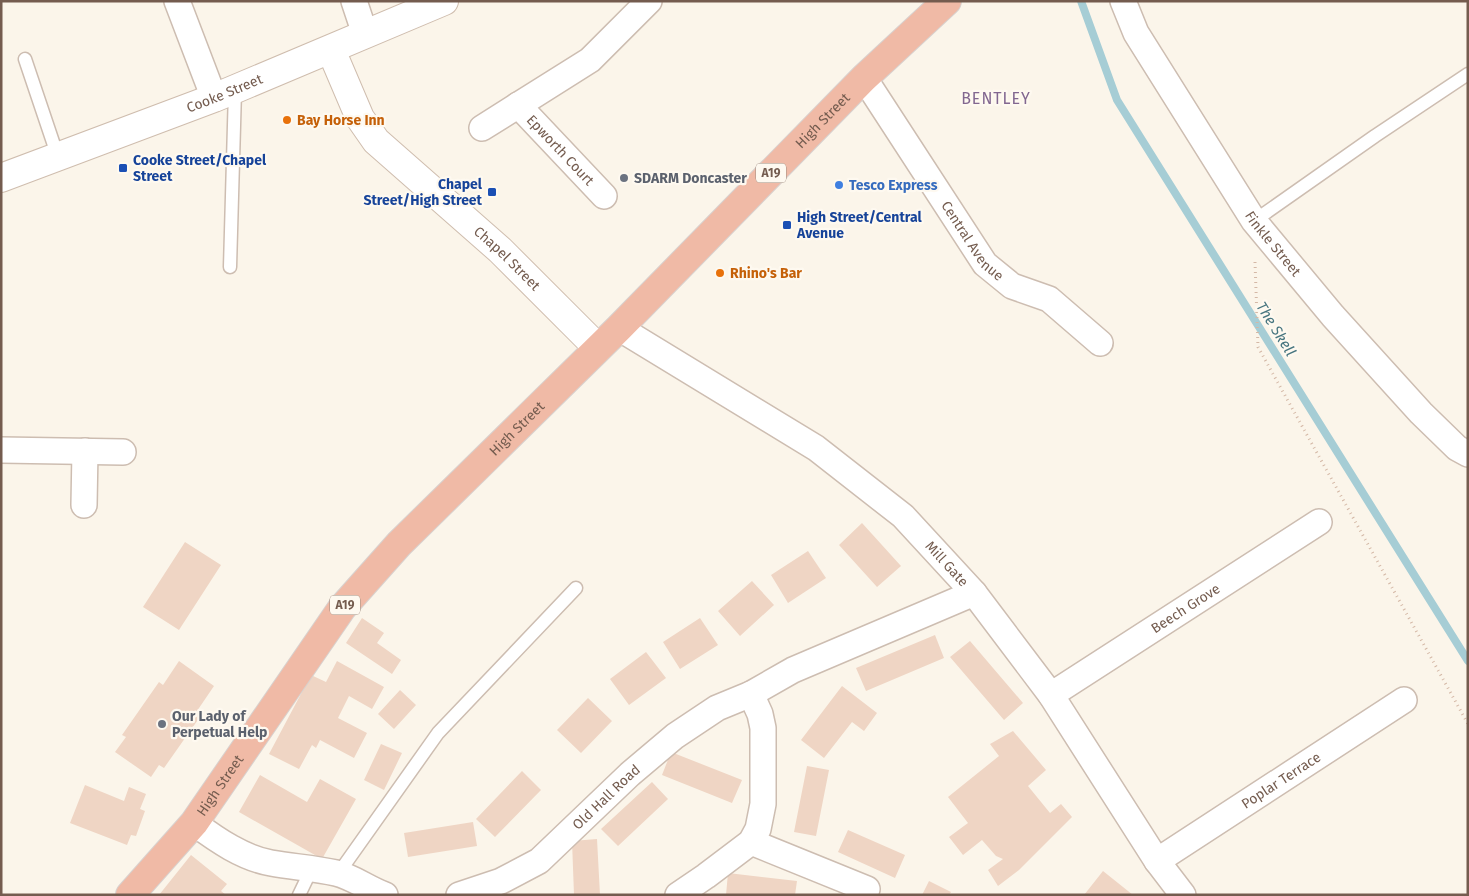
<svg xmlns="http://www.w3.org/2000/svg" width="1469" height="896" viewBox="0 0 1469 896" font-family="'Fira Sans',sans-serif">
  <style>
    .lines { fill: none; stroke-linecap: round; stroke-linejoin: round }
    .stream { stroke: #a6cdd5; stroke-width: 8 }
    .building { fill: #efd5c4 }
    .lane-casing { stroke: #cdbdb1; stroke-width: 15 }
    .street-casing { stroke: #cdbdb1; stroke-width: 28 }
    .secondary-casing { stroke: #cfbdae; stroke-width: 30 }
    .highway-casing { stroke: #d8d1ce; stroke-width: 30 }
    .path { stroke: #d4b8a6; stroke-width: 3; stroke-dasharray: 1 4; stroke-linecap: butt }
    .lane { stroke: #fff; stroke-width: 12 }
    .street { stroke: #fff; stroke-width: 25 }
    .secondary { stroke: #fff; stroke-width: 28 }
    .highway { stroke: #f0baa6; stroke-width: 28 }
    .food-dot { fill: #e8710a; stroke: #fef9f0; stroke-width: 2 }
    .transit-dot { fill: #1a4fb4; stroke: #fef9f0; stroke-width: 2 }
    .worship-dot { fill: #6b7280; stroke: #fef9f0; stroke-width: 2 }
    .shop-dot { fill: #3f7fe0; stroke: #fef9f0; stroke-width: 2 }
    .labels { text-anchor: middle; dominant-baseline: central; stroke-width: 4.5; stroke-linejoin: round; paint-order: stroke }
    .shield { fill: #fef9f0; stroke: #9d8b7f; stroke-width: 1 }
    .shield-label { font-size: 12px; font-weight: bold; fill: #745c4f }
    .street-label { font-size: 14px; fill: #745c4f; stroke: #fef9f0 }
    .food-label { font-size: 14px; font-weight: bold; fill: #c56008; stroke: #fef9f0; text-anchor: start }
    .transit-label { font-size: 14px; font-weight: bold; fill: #164399; stroke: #fef9f0; text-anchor: start }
    .worship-label { font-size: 14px; font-weight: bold; fill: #5b616d; stroke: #fef9f0; text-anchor: start }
    .shop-label { font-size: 14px; font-weight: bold; fill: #366cbe; stroke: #fef9f0; text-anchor: start }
    .water-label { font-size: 15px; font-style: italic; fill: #47757f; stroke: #fef9f0 }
    .quarter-label { font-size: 16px; letter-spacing: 1px; fill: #826790; stroke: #fef9f0 }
  </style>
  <rect width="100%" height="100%" fill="#fbf5ea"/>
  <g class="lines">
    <path class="stream" d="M 1081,1 L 1117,100 L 1468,661"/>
  </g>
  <path class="building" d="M 862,523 L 901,566 L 877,587 L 839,545 Z
    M 185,542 L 221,565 L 179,630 L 143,607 Z
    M 808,551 L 826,578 L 788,603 L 771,575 Z
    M 752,581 L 774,605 L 740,636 L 718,611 Z
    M 362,618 L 384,633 L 377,643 L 401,660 L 392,674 L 346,643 Z
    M 700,618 L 718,645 L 680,669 L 663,642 Z
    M 935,635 L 944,658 L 866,691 L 856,668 Z
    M 970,641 L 1023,703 L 1004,720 L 950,657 Z
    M 646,652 L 666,678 L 629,705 L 610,679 Z
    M 179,661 L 214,686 L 197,711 L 202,714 L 164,768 L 159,765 L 151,777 L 115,752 L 126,737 L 122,735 L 159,682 L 163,685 Z
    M 337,661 L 384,687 L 372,709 L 349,696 L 338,718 L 367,733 L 354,758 L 320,740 L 316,748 L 312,745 L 299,769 L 269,754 L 311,675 L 326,682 Z
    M 842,686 L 877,713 L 864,731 L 852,722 L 824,758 L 801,740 Z
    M 400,690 L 416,705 L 394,729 L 378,714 Z
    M 588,698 L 612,721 L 581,753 L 557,730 Z
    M 1013,731 L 1046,770 L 1028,786 L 1050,813 L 1061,804 L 1072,817 L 1019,870 L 998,886 L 988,870 L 1003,859 L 996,856 L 982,840 L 963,855 L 949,837 L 968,823 L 948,797 L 999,756 L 990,744 Z
    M 381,744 L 402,753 L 384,790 L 364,780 Z
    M 671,752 L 742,780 L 732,803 L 662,775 Z
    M 807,766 L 829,770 L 816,836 L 794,832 Z
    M 522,771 L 541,790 L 495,837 L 476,819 Z
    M 260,775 L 307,802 L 320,779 L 356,799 L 322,859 L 239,812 Z
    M 652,782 L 668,799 L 618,846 L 601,829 Z
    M 85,785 L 124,801 L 129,787 L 146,794 L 140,809 L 145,811 L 136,836 L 131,835 L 127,845 L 70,823 Z
    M 473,822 L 477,846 L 408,857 L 404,833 Z
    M 848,830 L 905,855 L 895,878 L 838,852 Z
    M 597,839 L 600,895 L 574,895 L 572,841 Z
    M 191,855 L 227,884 L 221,891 L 226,895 L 159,895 Z
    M 1103,871 L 1133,895 L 1084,895 Z
    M 728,873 L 797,881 L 795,895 L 726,895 Z
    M 929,881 L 951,892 L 949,895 L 922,895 Z"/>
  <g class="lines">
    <defs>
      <path id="lane" d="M 25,59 L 58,157
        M 1254,221 L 1375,136 L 1468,74
        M 230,267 L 235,90
        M 338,874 L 438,733 L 576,588
        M 299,895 L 312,868"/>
      <g id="street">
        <path d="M 177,1 L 214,98"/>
        <path d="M 354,1 L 365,34"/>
        <path id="s1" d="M 1123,1 L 1136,33 L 1254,221 L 1333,316 L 1421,413 L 1457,448 L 1468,454"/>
        <path id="s2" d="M 864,78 L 985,264 L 1012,286 L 1049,299 L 1100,343"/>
        <path id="s3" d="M 518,105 L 604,196"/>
        <path d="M 482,128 L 590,60 L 649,1"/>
        <path id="s4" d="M 619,328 L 816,448 L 903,516 L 974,593 L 1051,695 L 1157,861 L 1183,895"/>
        <path d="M 1,450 L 123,452"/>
        <path d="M 84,505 L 85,451"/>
        <path id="s5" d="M 1051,695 L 1319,522"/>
        <path d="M 194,823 C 217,840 243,858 271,863 C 293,867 314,868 336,873 C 353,877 368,889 385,895"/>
        <path d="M 751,842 L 867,889"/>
        <path id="s6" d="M 1157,861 L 1404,700"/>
        <path id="s7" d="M 459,895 L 501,881 L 539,861 L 630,774 L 675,736 L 717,708 L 751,694 L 793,670 L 974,593"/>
        <path d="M 678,895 L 706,876 L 751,842 L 758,829 L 763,804 L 763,728 L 760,714 L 751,694"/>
      </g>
      <g id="secondary">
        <path id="s8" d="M 331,50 L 360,118 L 376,141 L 500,250 L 598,348"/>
        <path id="s9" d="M 1,178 L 214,98 L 444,1"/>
      </g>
      <g id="highway">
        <path id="s10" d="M 130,895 L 194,823 L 342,608 L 399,544 L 619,328 L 864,78 L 947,1"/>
      </g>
    </defs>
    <use href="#lane" class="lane-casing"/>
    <use href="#street" class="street-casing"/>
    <use href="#secondary" class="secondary-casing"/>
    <use href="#highway" class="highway-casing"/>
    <path class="path" d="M 1255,262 L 1258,347 L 1468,724"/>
    <use href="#lane" class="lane"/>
    <use href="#street" class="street"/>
    <use href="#secondary" class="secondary"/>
    <use href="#highway" class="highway"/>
  </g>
  <g class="food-dot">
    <circle cx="287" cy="120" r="5"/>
    <circle cx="720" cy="273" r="5"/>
  </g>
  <g class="transit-dot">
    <rect x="118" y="163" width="10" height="10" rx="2.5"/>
    <rect x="487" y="187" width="10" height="10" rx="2.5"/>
    <rect x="782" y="220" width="10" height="10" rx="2.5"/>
  </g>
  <g class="worship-dot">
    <circle cx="624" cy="178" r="5"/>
    <circle cx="162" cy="724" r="5"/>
  </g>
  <circle class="shop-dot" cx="839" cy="185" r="5"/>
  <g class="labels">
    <g class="shield">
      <rect x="756" y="163.5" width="30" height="19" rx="4"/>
      <rect x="330" y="595.5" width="30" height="19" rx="4"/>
    </g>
    <g class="shield-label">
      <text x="771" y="173">A19</text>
      <text x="345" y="605">A19</text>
    </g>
    <g class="street-label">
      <text stroke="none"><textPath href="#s9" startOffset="239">Cooke Street</textPath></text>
      <text stroke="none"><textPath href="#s10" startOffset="1042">High Street</textPath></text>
      <text stroke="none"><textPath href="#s3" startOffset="62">Epworth Court</textPath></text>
      <text stroke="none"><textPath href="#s2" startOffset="196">Central Avenue</textPath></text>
      <text stroke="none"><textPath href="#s1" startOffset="286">Finkle Street</textPath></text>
      <text stroke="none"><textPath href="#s8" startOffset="278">Chapel Street</textPath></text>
      <text stroke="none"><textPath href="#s10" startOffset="608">High Street</textPath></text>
      <text stroke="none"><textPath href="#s4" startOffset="406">Mill Gate</textPath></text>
      <text stroke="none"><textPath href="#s5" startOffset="160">Beech Grove</textPath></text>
      <text stroke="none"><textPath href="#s6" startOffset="148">Poplar Terrace</textPath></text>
      <text stroke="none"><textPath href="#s10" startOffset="142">High Street</textPath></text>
      <text stroke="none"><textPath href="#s7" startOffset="180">Old Hall Road</textPath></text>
    </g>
    <g class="food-label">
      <text x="297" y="120">Bay Horse Inn</text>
      <text x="730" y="273">Rhino's Bar</text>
    </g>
    <g class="transit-label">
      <text x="133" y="160">Cooke Street/Chapel<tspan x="133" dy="16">Street</tspan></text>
      <text x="482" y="184" text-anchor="end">Chapel<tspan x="482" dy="16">Street/High Street</tspan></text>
      <text x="797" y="217">High Street/Central<tspan x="797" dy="16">Avenue</tspan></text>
    </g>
    <g class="worship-label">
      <text x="634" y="178">SDARM Doncaster</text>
      <text x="172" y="716">Our Lady of<tspan x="172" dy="16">Perpetual Help</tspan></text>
    </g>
    <g class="shop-label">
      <text x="849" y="185">Tesco Express</text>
    </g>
    <g class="water-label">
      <text transform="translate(1276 329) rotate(58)">The Skell</text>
    </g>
    <g class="quarter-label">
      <text x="996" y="98">BENTLEY</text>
    </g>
  </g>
  <rect width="1469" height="896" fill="none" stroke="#745c4f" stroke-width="5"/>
</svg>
